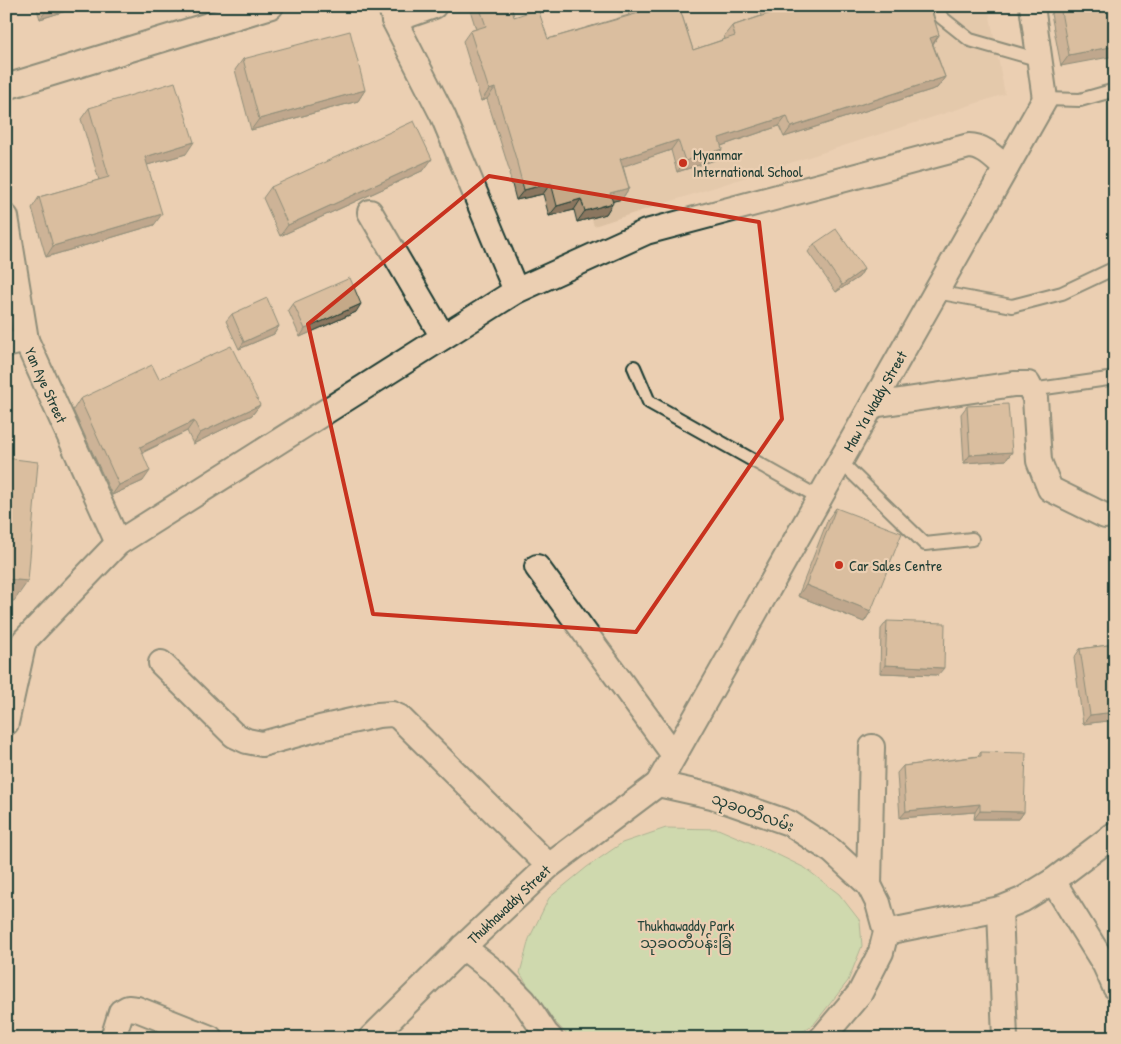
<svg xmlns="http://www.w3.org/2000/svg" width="1121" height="1044" viewBox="0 0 1121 1044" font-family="'Patrick Hand','Noto Sans Myanmar',sans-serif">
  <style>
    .built { fill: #dcc1a3 }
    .green { fill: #ade4a8; stroke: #66906e }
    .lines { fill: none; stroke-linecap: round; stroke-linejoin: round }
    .lane-casing { stroke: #1f3d34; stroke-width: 16 }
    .street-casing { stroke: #1f3d34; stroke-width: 28 }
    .lane { stroke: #ebcfb2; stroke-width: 12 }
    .street { stroke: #ebcfb2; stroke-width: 24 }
    .wall { fill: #a99175; stroke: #1f3d34 }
    .shaded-wall { fill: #8a765f; stroke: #1f3d34 }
    .building { fill: #c5a988; stroke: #1f3d34 }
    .marked { fill: none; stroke: #c8321e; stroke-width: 4; stroke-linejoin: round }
    .poi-dot { fill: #c8321e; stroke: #ebcfb2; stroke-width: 2 }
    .labels { text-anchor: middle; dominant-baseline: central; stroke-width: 4.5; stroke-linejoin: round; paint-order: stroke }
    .poi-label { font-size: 15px; fill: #1f3d34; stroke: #ebcfb2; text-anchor: start }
    .street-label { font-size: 15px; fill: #1f3d34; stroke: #ebcfb2 }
    .park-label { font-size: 15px; fill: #26453a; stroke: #ebcfb2 }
  </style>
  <rect width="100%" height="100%" fill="#ebcfb2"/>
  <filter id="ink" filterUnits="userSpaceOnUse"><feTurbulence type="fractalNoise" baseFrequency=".02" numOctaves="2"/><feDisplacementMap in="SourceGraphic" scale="10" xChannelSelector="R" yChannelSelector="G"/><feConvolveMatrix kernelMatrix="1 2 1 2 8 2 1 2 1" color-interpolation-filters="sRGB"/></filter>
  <g filter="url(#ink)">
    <path class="built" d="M 616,6 L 988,6 L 1005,94 L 594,226 L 557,100 L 638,77 Z"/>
    <path class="green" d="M 666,828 L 718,829 L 768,850 L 805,868 L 839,894 L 860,921 L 862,946 L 848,981 L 814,1024 L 792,1038 L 570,1038 L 542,1008 L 520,973 L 529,939 L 549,898 L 587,867 L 622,843 Z"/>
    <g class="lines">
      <defs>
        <path id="lane" d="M 938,6 L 941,17 L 970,40 L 1040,60
          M 1045,99 L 1080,100 L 1115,90
          M 936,292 L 1012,306 L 1062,293 L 1115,268
          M 634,367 L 649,402 L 820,498
          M 1031,390 L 1115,378
          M 840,461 L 925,544 L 972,539"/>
        <g id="street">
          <path d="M 391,6 L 394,20 L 443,116 L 516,291"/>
          <path d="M 394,20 L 434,6"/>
          <path d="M 6,87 L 271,6"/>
          <path d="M 370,212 L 443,337"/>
          <path id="s1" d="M 6,217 L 26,340 L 118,543"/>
          <path d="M 6,345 L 26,340"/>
          <path d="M 873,405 L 1014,384 L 1028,384 L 1035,398 L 1039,461 L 1050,489 L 1105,516"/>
          <path d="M 537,567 L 674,755"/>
          <path d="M 161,663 L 234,735 L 247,741 L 262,744 L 320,728 L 378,715 L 392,714 L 399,717 L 549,866"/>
          <path d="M 6,723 L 24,641 L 118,543 L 516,291 L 646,232 L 969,146 C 984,146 995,159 1006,168"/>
          <path d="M 658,784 L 712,796 L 789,823 L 832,851 L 869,885 L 878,903 L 886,932 L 881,952 L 860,993 L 822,1038"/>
          <path d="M 1053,881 L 1105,965 L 1115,987"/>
          <path d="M 869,885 L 872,747"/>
          <path d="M 1000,909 L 1005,1038"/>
          <path d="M 886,932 L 1000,909 L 1022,900 L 1053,881 L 1115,834"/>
          <path d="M 463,947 L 495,972 L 524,1001 L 546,1034 L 550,1038"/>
          <path d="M 113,1038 L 121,1012 L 128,1008 L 137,1009 L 210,1038"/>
          <path id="s2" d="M 371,1038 L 463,947 L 549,866 L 658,784 L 1045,99 L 1032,6"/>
        </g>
      </defs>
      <use href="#lane" class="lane-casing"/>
      <use href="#street" class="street-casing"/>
      <use href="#lane" class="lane"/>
      <use href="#street" class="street"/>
    </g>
    <path class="wall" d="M 36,6 L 82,6 L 40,19 Z
      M 476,6 L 511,6 L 514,17 L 548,39 L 629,15 L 626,6 L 679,6 L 693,50 L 725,39 L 724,36 L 732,26 L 761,16 L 758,6 L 930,6 L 939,35 L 933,44 L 945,77 L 937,88 L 784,137 L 779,126 L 721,146 L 722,149 L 715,160 L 677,172 L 671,150 L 623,166 L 629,188 L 622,199 L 613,201 L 606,214 L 577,222 L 574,210 L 549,216 L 543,194 L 516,200 L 509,173 L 510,172 L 487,99 L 481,101 L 463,41 L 470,31 L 476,29 L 471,13 Z
      M 1057,6 L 1115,6 L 1061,66 L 1051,14 Z
      M 243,59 L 365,90 L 358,101 L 251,130 L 235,70 Z
      M 89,108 L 186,154 L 147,165 L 154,225 L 46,257 L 32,208 L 39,197 L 99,180 L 81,119 Z
      M 424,170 L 280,236 L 263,198 L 271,187 Z
      M 814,244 L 864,269 L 859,277 L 836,292 L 808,252 Z
      M 293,303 L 356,312 L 300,337 L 288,310 Z
      M 232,314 L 279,326 L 274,334 L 239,349 L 226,321 Z
      M 159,379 L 260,405 L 252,415 L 193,444 L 187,431 L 142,453 L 143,481 L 112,495 L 73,410 L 80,399 Z
      M 967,406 L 1012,452 L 1006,460 L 964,463 L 961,414 Z
      M 836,508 L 871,611 L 864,622 L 798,596 L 828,519 Z
      M 887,621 L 938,675 L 880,673 L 881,629 Z
      M 1115,644 L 1115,720 L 1083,724 L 1074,658 L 1080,649 Z
      M 981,752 L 1024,812 L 1019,819 L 974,819 L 975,812 L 900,818 L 897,773 L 903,766 L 978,756 Z"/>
    <path class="shaded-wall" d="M 53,6 L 82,6 L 40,19 L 48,8 Z
      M 939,35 L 932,45 L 930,38 Z
      M 1115,46 L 1115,56 L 1061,66 L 1069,55 Z
      M 945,77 L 937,88 L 784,137 L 791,127 Z
      M 495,88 L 487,99 L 481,101 L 489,90 Z
      M 365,90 L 358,101 L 251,130 L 259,119 Z
      M 787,116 L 779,126 L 712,149 L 719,138 Z
      M 678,140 L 671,150 L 613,170 L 620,159 Z
      M 194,142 L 186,154 L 137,168 L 145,157 Z
      M 722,149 L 715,160 L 677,172 L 685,161 Z
      M 432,159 L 424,170 L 280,236 L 288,225 Z
      M 551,183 L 543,194 L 516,200 L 524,190 Z
      M 629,188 L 622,199 L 603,204 L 610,193 Z
      M 581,199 L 574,210 L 549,216 L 557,206 Z
      M 613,203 L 606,214 L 577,222 L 585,211 Z
      M 162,214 L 154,225 L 46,257 L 53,246 Z
      M 864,269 L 859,277 L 836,292 L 842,285 Z
      M 361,304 L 356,312 L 300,337 L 305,329 Z
      M 279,326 L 274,334 L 239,349 L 244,342 Z
      M 260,405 L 252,415 L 193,444 L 200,433 Z
      M 194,421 L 187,431 L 132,457 L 140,447 Z
      M 1012,452 L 1006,460 L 964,463 L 970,455 Z
      M 150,471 L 143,481 L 112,495 L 119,485 Z
      M 6,579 L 28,581 L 14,601 L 6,600 Z
      M 806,585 L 871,611 L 864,622 L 798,596 Z
      M 885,665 L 944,668 L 938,675 L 880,673 Z
      M 1115,712 L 1115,720 L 1083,724 L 1090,715 Z
      M 980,804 L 975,812 L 900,818 L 906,811 Z
      M 980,811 L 1024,812 L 1019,819 L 974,819 Z"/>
    <path class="building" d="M 479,6 L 511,6 L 514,17 L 538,9 L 548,39 L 639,13 L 637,6 L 679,6 L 693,50 L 735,36 L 732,26 L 771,13 L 769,6 L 930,6 L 939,35 L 930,38 L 945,77 L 791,127 L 787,116 L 719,138 L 722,149 L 685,161 L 678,140 L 620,159 L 629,188 L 610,193 L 613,203 L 585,211 L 581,199 L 557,206 L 551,183 L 524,190 L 517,163 L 517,162 L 495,88 L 489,90 L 470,31 L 486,26 Z
      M 1060,6 L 1115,6 L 1115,46 L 1069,55 Z
      M 350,31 L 365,90 L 259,119 L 243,59 Z
      M 175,82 L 194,142 L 145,157 L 162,214 L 53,246 L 39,197 L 109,177 L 89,108 Z
      M 414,121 L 432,159 L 288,225 L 271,187 Z
      M 836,229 L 864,269 L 842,285 L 814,244 Z
      M 350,278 L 361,304 L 305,329 L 293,303 Z
      M 267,298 L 279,326 L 244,342 L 232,314 Z
      M 231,346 L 260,405 L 200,433 L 194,421 L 140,447 L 150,471 L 119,485 L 80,399 L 152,365 L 159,379 Z
      M 1008,404 L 1012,452 L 970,455 L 967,406 Z
      M 6,458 L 38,462 L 28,581 L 6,579 Z
      M 836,508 L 902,533 L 871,611 L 806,585 Z
      M 887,621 L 945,623 L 944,668 L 885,665 Z
      M 1115,644 L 1115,712 L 1090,715 L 1080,649 Z
      M 981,752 L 1026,753 L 1024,812 L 980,811 L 980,804 L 906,811 L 903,766 L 981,756 Z"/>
  </g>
  <path d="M0 0H1121V1044H0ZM 489,176 L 759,222 L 782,419 L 636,632 L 373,614 L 308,324 Z" fill="#ebcfb2" fill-opacity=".55" fill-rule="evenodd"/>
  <path class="marked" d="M 489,176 L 759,222 L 782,419 L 636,632 L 373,614 L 308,324 Z"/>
  <g class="poi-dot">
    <circle cx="683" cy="163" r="5"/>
    <circle cx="839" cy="565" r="5"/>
  </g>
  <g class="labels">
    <g class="poi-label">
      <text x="693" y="154">Myanmar<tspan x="693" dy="17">International School</tspan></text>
      <text x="849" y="565">Car Sales Centre</text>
    </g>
    <g class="street-label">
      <text stroke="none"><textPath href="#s1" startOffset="174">Yan Aye Street</textPath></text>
      <text stroke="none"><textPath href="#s2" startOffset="824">Maw Ya Waddy Street</textPath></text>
      <text transform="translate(753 812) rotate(20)">သုခဝတီလမ်း</text>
      <text stroke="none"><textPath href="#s2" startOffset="192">Thukhawaddy Street</textPath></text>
    </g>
    <g class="park-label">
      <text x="686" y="925">Thukhawaddy Park<tspan x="686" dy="17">သုခဝတီပန်းခြံ</tspan></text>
    </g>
  </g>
  <rect width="1121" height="1044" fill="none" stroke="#ebcfb2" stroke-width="25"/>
  <rect x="12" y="12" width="1096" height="1019" fill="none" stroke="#1f3d34" stroke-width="2" filter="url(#ink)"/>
</svg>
